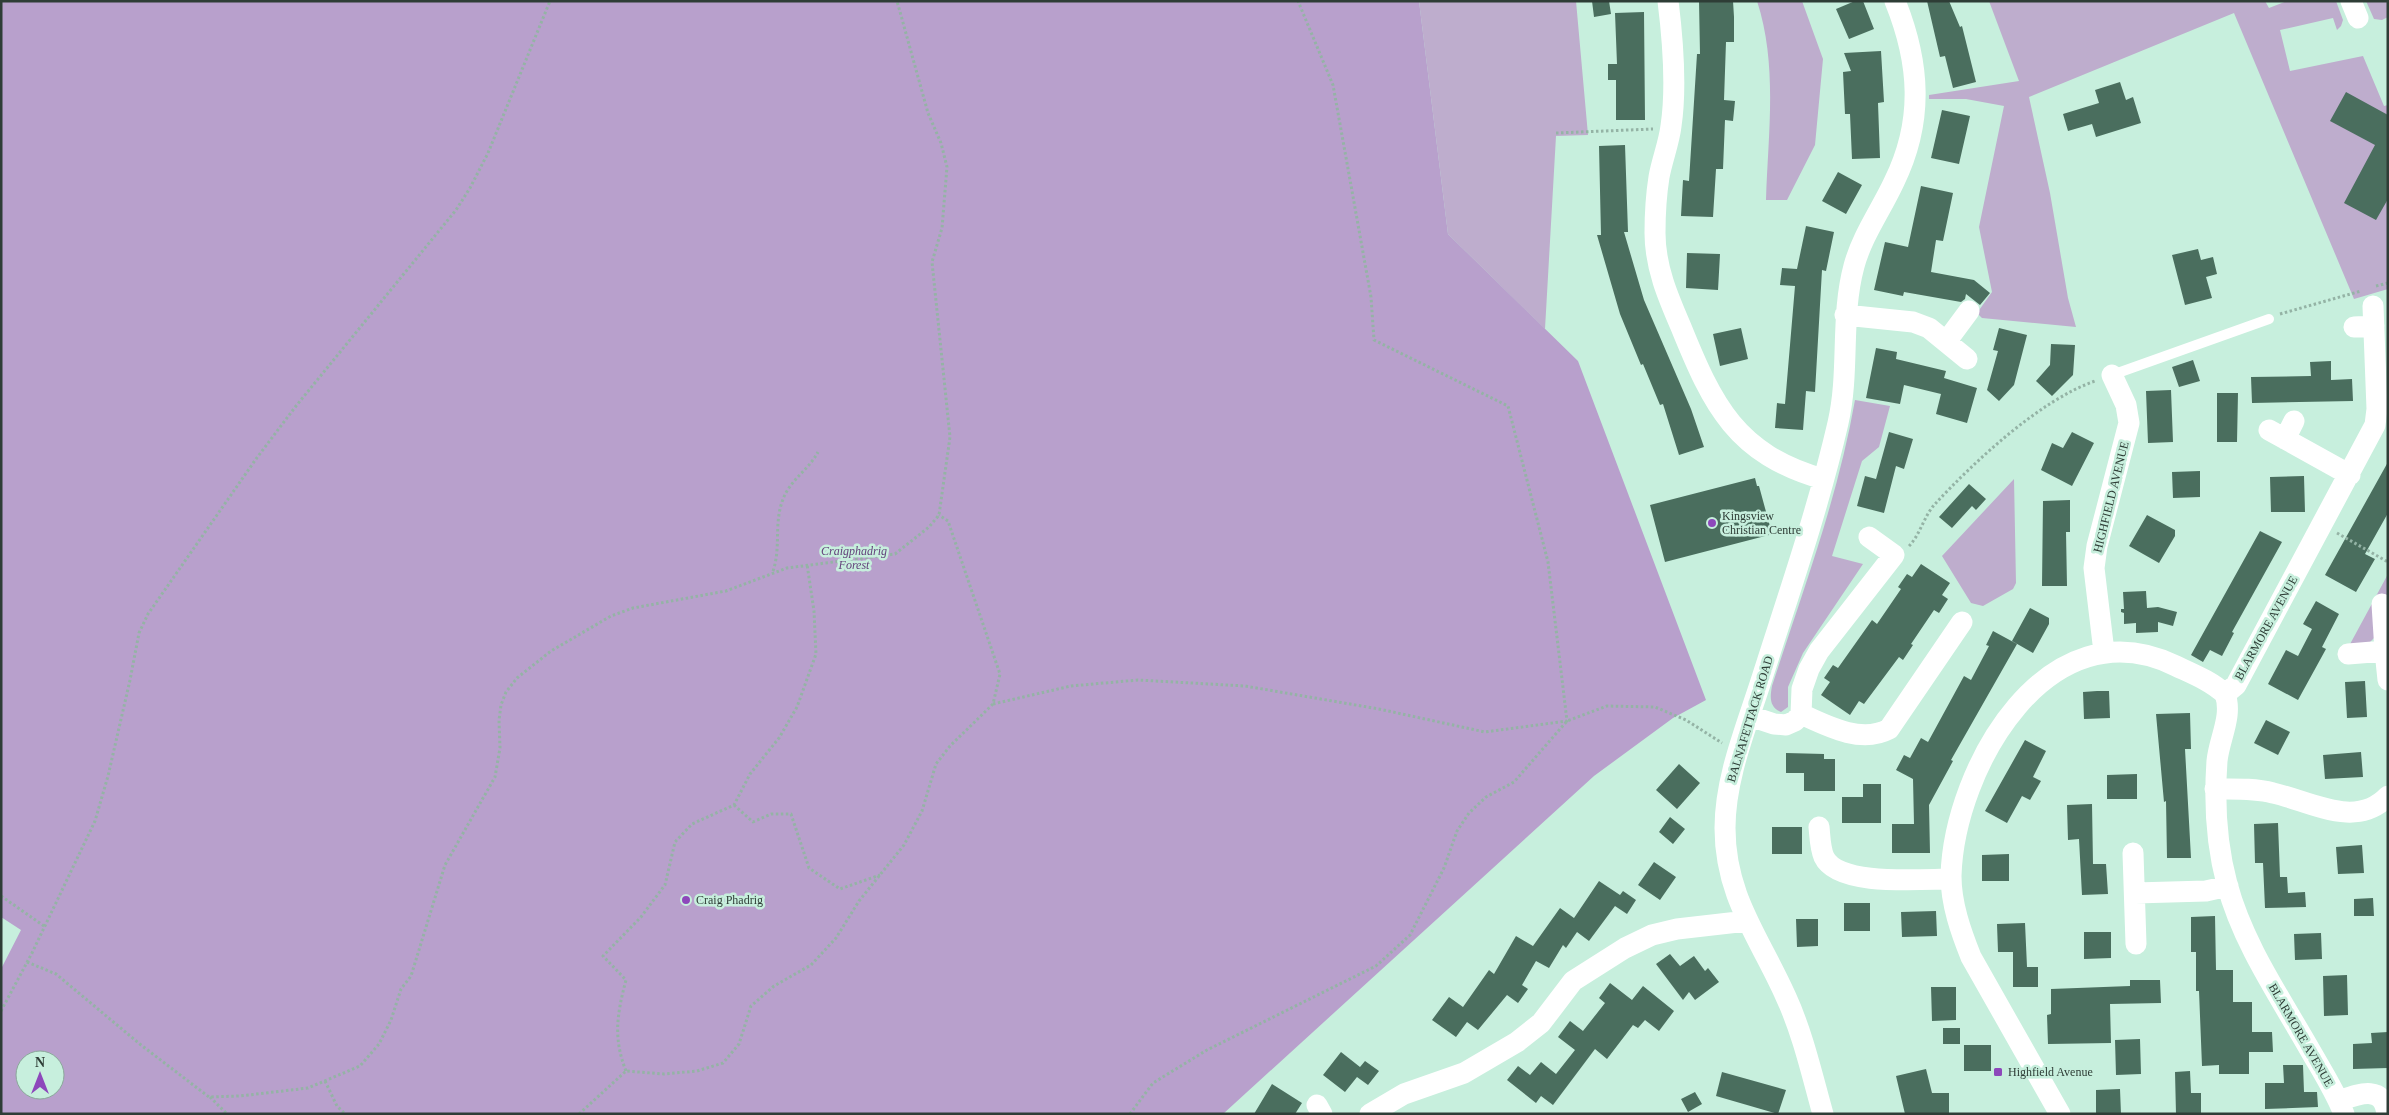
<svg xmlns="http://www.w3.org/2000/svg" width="2389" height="1115" viewBox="0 0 2389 1115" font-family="'Times New Roman',serif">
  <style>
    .green { fill: #beadcd }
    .forest { fill: #b8a0cc; fill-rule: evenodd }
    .building { fill: #4a6e5e }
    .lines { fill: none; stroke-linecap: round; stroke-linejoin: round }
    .path { stroke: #94b3a5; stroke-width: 3; stroke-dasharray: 2.5 2.5; stroke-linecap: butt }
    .lane { stroke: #fff; stroke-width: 10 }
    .street { stroke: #fff; stroke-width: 21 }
    .poi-dot { fill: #8d48bb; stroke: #c7efdd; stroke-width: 2 }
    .labels { text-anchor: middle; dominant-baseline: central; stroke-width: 5; stroke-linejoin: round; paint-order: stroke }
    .street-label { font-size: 12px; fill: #2e3d36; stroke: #c7efdd }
    .poi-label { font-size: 12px; fill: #2e3d36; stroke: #c7efdd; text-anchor: start }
    .park-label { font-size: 12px; font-style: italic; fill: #63427b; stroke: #c7efdd }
  </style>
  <rect width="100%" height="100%" fill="#c7efdd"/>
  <path class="green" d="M 1419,1 L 1576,1 L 1588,135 L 1556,136 L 1545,329 L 1448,234 Z
    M 1757,1 L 1802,1 L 1823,59 L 1815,145 L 1787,200 L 1766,200 C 1768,134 1778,65 1757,1 Z
    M 1989,1 L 2265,1 L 2269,8 L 2287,1 L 2336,1 L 2343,20 L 2341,26 L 2337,30 L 2333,18 L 2280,30 L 2290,71 L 2363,56 L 2384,106 L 2388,105 L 2388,289 L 2354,299 L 2234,13 L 2029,97 L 2050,193 L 2068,298 L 2076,327 L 1982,318 L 1977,313 L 1992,292 L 1979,227 L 2004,106 L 1966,99 L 1929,99 L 1929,95 L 2019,81 Z
    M 2366,1 L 2388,1 L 2388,17 L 2382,20 L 2374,19 Z
    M 1855,400 L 1890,406 L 1879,447 L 1862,461 L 1832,556 L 1863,564 L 1803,653 L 1788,687 L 1788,707 L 1781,712 C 1769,707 1770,697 1772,686 C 1802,593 1838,498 1855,400 Z
    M 2014,479 L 2016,583 L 2013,589 L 1983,606 L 1971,603 L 1942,556 Z
    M 2388,574 L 2388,601 L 2374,638 L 2368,644 L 2349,646 Z"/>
  <path class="forest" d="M 1,1 L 1419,1 L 1448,234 L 1578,361 L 1706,700 L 1673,718 L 1594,776 L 1223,1114 L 1,1114 L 1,969 L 21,930 L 1,917 ZM 25,1060 L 55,1060 L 55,1090 L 25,1090 Z"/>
  <path class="building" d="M 1592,1 L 1609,1 L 1611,14 L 1594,17 Z
    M 1699,1 L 1733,1 L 1734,17 L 1734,42 L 1726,42 L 1724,100 L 1735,101 L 1733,121 L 1725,120 L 1723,169 L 1716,169 L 1713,217 L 1681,216 L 1683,180 L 1689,181 L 1697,54 L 1700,54 Z
    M 1855,1 L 1863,1 L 1874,29 L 1849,39 L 1836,9 Z
    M 1927,1 L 1949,1 L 1960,27 L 1962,26 L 1976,82 L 1953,88 L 1945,56 L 1940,57 Z
    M 1644,12 L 1645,120 L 1616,120 L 1616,80 L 1608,80 L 1608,64 L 1617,64 L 1615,13 Z
    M 1881,51 L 1884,102 L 1878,103 L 1880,158 L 1852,159 L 1850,114 L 1845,114 L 1843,72 L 1851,71 L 1844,53 Z
    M 2120,82 L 2126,100 L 2133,97 L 2141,123 L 2096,137 L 2092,124 L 2068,131 L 2063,114 L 2099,103 L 2095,90 Z
    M 2346,92 L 2388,115 L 2388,199 L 2376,220 L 2344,203 L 2375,145 L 2330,121 Z
    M 1942,110 L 1970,116 L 1959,164 L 1931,158 Z
    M 1625,145 L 1628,232 L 1624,232 L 1644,300 L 1691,409 L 1704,447 L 1679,455 L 1663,404 L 1660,405 L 1643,364 L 1641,365 L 1620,314 L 1597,235 L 1601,235 L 1599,146 Z
    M 1838,172 L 1862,185 L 1846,214 L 1822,201 Z
    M 1921,186 L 1953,193 L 1943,241 L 1936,240 L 1931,272 L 1974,280 L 1990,293 L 1980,305 L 1966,294 L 1965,299 L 1961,302 L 1904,292 L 1903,296 L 1874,290 L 1885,242 L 1908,247 Z
    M 1806,226 L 1834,232 L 1826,271 L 1822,270 L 1815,392 L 1806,391 L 1803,430 L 1775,428 L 1777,403 L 1785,404 L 1795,286 L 1780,285 L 1782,268 L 1797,269 Z
    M 2198,249 L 2201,260 L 2213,257 L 2217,274 L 2206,277 L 2212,298 L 2185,305 L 2172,255 Z
    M 1687,253 L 1720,254 L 1718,290 L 1686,288 Z
    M 1741,328 L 1748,359 L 1720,366 L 1713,334 Z
    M 1999,328 L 2027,335 L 2014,385 L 1999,401 L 1987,390 L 1998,351 L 1993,350 Z
    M 2051,344 L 2075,345 L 2073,375 L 2052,396 L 2036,381 L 2050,365 Z
    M 1876,348 L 1897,352 L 1896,359 L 1946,371 L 1944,378 L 1977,388 L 1967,423 L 1936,414 L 1941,394 L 1904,385 L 1900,404 L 1866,398 Z
    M 2193,360 L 2200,381 L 2179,387 L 2172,367 Z
    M 2331,361 L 2331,380 L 2352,379 L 2353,401 L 2252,403 L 2251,377 L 2311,376 L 2310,362 Z
    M 2171,390 L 2173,442 L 2148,443 L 2146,391 Z
    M 2217,393 L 2238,393 L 2237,442 L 2217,442 Z
    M 1889,432 L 1913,439 L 1904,469 L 1896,466 L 1884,513 L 1857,506 L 1865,476 L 1876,479 Z
    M 2072,432 L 2094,443 L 2072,486 L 2041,470 L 2052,443 L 2063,448 Z
    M 2388,462 L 2388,513 L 2365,554 L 2375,559 L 2356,592 L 2325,575 Z
    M 2200,471 L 2200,497 L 2173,498 L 2172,472 Z
    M 2304,476 L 2305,512 L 2271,512 L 2270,477 Z
    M 1755,478 L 1757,486 L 1759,486 L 1771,530 L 1768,531 L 1769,535 L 1665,562 L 1650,505 Z
    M 1969,484 L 1986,499 L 1976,510 L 1972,506 L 1952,528 L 1939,517 Z
    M 2070,500 L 2070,532 L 2066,532 L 2067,586 L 2042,586 L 2043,501 Z
    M 2147,515 L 2175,530 L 2175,536 L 2159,563 L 2129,546 Z
    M 2260,531 L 2282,542 L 2232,632 L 2234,633 L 2222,656 L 2210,650 L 2203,662 L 2191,655 Z
    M 1921,564 L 1950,583 L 1942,595 L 1948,599 L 1939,613 L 1934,610 L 1911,644 L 1913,645 L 1903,660 L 1899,657 L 1864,704 L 1859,701 L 1850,715 L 1821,695 L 1830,682 L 1824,678 L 1833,665 L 1838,668 L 1872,620 L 1877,624 L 1901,589 L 1898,587 L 1907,574 L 1912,577 Z
    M 2146,591 L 2147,608 L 2158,607 L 2177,612 L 2173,626 L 2158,622 L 2158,632 L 2136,633 L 2136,623 L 2124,624 L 2124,613 L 2121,612 L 2121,609 L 2124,609 L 2123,592 Z
    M 2316,601 L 2339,614 L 2322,647 L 2326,649 L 2298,700 L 2268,684 L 2286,650 L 2298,656 L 2312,629 L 2303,624 Z
    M 2030,608 L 2049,618 L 2049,624 L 2033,653 L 2012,641 Z
    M 1993,631 L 2017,644 L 1951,760 L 1953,761 L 1929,805 L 1930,853 L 1892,853 L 1892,824 L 1914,824 L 1913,779 L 1896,770 L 1904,755 L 1910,758 L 1921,738 L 1928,742 L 1964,676 L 1971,680 L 1989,646 L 1986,645 Z
    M 2365,681 L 2367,717 L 2347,718 L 2345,682 Z
    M 2097,691 L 2109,691 L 2110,718 L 2084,719 L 2083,692 Z
    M 2190,713 L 2191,749 L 2185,749 L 2191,858 L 2167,858 L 2166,801 L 2164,802 L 2156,714 Z
    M 2266,720 L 2290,732 L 2278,755 L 2254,743 Z
    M 2025,740 L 2046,751 L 2033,777 L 2041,781 L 2030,800 L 2022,796 L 2007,823 L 1985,811 Z
    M 2361,752 L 2363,777 L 2325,779 L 2323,755 Z
    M 1786,753 L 1824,754 L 1824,759 L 1835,759 L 1835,791 L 1804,791 L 1804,773 L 1786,773 Z
    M 1679,764 L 1700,783 L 1677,809 L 1656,790 Z
    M 2137,774 L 2137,799 L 2107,799 L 2107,775 Z
    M 1863,784 L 1881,784 L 1881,823 L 1842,823 L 1842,797 L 1863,797 Z
    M 2092,804 L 2093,864 L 2106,864 L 2108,894 L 2082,895 L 2079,839 L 2068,840 L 2067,805 Z
    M 1670,817 L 1685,829 L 1673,844 L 1659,832 Z
    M 2278,823 L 2280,877 L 2287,877 L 2288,893 L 2305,892 L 2306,907 L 2265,908 L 2263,863 L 2255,863 L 2254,824 Z
    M 1772,827 L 1802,827 L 1802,854 L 1772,854 Z
    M 2362,845 L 2364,873 L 2338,874 L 2336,847 Z
    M 2009,854 L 2009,881 L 1982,881 L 1982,855 Z
    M 1654,862 L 1676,877 L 1660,900 L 1638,885 Z
    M 1599,881 L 1620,895 L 1623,891 L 1636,900 L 1627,914 L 1615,906 L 1589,941 L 1577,932 L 1566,948 L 1563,945 L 1549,968 L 1536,961 L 1522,985 L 1528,989 L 1518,1003 L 1507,995 L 1478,1030 L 1467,1022 L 1456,1037 L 1432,1020 L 1449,997 L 1463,1007 L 1489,970 L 1494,974 L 1516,936 L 1533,946 L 1560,908 L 1574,918 Z
    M 2373,898 L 2374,916 L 2354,916 L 2354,899 Z
    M 1844,903 L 1870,903 L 1870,931 L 1844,931 Z
    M 1936,911 L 1937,936 L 1902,937 L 1901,912 Z
    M 2215,916 L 2216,970 L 2233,970 L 2233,1002 L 2252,1002 L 2252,1032 L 2272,1032 L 2273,1052 L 2249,1052 L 2249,1074 L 2219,1074 L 2219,1065 L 2202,1066 L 2199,991 L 2196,991 L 2196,952 L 2191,952 L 2191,917 Z
    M 1796,919 L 1818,919 L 1818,946 L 1797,947 Z
    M 2025,923 L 2027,967 L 2038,967 L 2038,987 L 2013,987 L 2013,952 L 1998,952 L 1997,924 Z
    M 2084,932 L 2111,932 L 2111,958 L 2084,959 Z
    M 2321,933 L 2322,959 L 2295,960 L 2294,934 Z
    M 1670,954 L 1680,966 L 1694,956 L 1705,971 L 1708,968 L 1719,982 L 1695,1000 L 1689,992 L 1683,1000 L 1656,964 Z
    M 2347,975 L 2348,1015 L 2324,1016 L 2323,976 Z
    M 2130,980 L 2160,980 L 2161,1003 L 2110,1004 L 2111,1043 L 2048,1044 L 2047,1015 L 2051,1014 L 2051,989 L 2130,986 Z
    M 1610,983 L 1632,1000 L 1643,986 L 1674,1011 L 1659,1031 L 1645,1020 L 1638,1028 L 1633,1025 L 1607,1059 L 1595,1049 L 1553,1105 L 1541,1096 L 1536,1103 L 1507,1080 L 1518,1066 L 1530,1075 L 1541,1062 L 1556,1074 L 1575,1050 L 1558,1037 L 1570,1021 L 1583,1031 L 1605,1003 L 1599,998 Z
    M 1931,987 L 1956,987 L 1956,1020 L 1932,1021 Z
    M 1943,1028 L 1960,1028 L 1960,1044 L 1943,1044 Z
    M 2388,1032 L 2388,1068 L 2353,1069 L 2353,1044 L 2372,1043 L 2371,1033 Z
    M 2140,1039 L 2141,1074 L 2116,1075 L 2115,1040 Z
    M 1964,1045 L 1991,1045 L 1991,1071 L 1964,1071 Z
    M 1341,1052 L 1360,1067 L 1365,1061 L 1379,1071 L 1368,1085 L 1357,1077 L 1345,1092 L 1323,1075 Z
    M 2283,1065 L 2303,1065 L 2304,1092 L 2317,1092 L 2318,1107 L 2265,1109 L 2265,1083 L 2284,1083 Z
    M 1926,1069 L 1932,1093 L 1949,1093 L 1949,1114 L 1905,1114 L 1896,1076 Z
    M 2190,1071 L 2191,1093 L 2201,1093 L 2201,1114 L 2176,1114 L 2175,1072 Z
    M 1722,1072 L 1786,1090 L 1778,1114 L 1716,1096 Z
    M 1272,1084 L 1302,1103 L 1295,1114 L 1254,1114 Z
    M 2120,1089 L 2121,1114 L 2096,1114 L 2096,1090 Z
    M 1695,1092 L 1702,1104 L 1688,1112 L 1681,1099 Z"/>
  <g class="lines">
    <path class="path" d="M 1556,133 L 1653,129
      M 2376,286 L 2388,283
      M 2280,314 L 2361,291
      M 2337,533 L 2388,562
      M 1909,546 C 1920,535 1924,516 1935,504 C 1975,461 2040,400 2095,381
      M 773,571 C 781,548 774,525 782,502 C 789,480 808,471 818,452
      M 993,704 L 1071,686 L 1138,680 L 1245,686 L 1379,709 L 1485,732 L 1567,721 L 1548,562 L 1508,406 L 1374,340 L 1371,297 L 1333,85 L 1298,1
      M 734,805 L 753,822 L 771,814 L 791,814 L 809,868 L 840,889 L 880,875
      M 1,896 L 44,926
      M 27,962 L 56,974 L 141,1045 L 209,1097 L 240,1096 L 308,1088 L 360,1066 L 379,1044 L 391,1020 L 401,989 L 411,976 L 445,865 L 495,777 L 500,748 L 499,720 L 501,705 L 506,692 L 517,678 L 551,651 L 611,616 L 633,608 L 726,591 L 787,568 L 895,554 L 929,527 L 939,515 L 950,437 L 932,262 L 942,228 L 947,167 L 941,143 L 928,113 L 897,1
      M 1,1011 L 32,953 L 95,821 L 108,776 L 130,680 L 139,633 L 148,614 L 256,459 L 296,406 L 456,210 L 470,188 L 488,153 L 550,1
      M 626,1071 C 613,1038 617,1014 626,980 L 603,956 L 641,917 L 665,885 L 675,842 L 692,824 L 734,805 L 750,774 L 779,738 L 797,707 L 816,654 L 814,611 L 807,564
      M 325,1081 L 337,1106 L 345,1114
      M 210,1097 L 227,1114
      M 579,1114 L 626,1071 L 664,1074 L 697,1071 L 723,1063 L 739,1044 L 751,1006 L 774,986 L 811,965 L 836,938 L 859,901 L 904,845 L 922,811 L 936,764 L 950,746 L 993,704 L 1000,674 L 948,521 L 939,515
      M 1130,1114 L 1153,1083 L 1207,1050 L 1376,966 L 1410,935 L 1444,868 L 1457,831 L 1469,813 L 1486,797 L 1514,782 L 1567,721 L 1607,706 L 1655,707 L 1686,720 L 1722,743"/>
    <path class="lane" d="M 2112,375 L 2269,319"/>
    <path class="street" d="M 1668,1 C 1673,41 1677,86 1671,126 C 1669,143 1662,160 1659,177 C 1656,196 1655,215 1655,233 C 1655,267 1668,297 1681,327 C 1713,406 1736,454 1823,479
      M 2351,1 L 2358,18
      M 1845,315 L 1913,322 L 1929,328 L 1967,359
      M 2354,327 L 2374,326
      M 1946,342 L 1969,311
      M 2269,430 L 2350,475
      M 2285,439 L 2294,421
      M 2382,604 L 2385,651
      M 2104,652 L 2094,568 L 2097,546 L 2129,423 L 2126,405 L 2112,375
      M 2348,654 L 2385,651 L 2388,680
      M 2225,694 L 2236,685 L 2375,425 L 2377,409 L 2373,306
      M 1801,714 C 1827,726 1861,744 1889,729 L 1962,622
      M 1750,716 L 1774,724 L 1786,725 L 1795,721 L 1801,714 L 1802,689 L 1809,669 L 1819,651 L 1894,555 L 1869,537
      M 2215,789 C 2234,789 2254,788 2273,793 C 2310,801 2356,830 2388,796
      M 1819,827 C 1820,836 1820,848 1824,857 C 1838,887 1922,879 1951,879
      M 2133,853 L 2136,944
      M 2135,893 L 2206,891 L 2228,886
      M 2339,1101 C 2359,1094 2383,1084 2387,1114
      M 1317,1105 L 1322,1114
      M 1370,1114 L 1404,1094 L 1464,1073 L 1517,1042 L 1541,1023 L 1573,981 L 1625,948 L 1652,935 L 1677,929 L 1747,921
      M 1823,1114 C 1812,1075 1803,1034 1786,997 C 1760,938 1725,897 1725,828 C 1725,778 1746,728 1761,681 C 1788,596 1818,510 1838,423 C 1850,371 1840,318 1854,266 C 1862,236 1881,210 1894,182 C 1924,121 1920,63 1895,1
      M 2060,1114 L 1971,957 C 1961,932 1951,904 1951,876 C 1954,768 2048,603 2176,666 C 2193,674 2211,681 2225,694 C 2233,716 2219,739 2217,761 C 2214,803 2216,843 2227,884 C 2243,944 2280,997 2310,1050 C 2322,1071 2335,1091 2344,1114"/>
  </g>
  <g class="poi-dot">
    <circle cx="1712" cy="523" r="5"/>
    <circle cx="686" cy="900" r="5"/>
    <rect x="1993" y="1067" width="10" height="10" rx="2.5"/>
  </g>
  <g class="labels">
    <g class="street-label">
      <text transform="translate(2111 497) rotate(-76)">HIGHFIELD AVENUE</text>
      <text transform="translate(2266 628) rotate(-61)">BLARMORE AVENUE</text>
      <text transform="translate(1750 719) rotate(-73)">BALNAFETTACK ROAD</text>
      <text transform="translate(2301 1035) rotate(60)">BLARMORE AVENUE</text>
    </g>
    <g class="poi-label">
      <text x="1722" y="516">Kingsview<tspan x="1722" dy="14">Christian Centre</tspan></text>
      <text x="696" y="900">Craig Phadrig</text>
      <text x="2008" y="1072">Highfield Avenue</text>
    </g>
    <g class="park-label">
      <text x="854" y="551">Craigphadrig<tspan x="854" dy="14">Forest</tspan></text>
    </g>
  </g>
  <rect width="2389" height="1115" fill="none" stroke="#2e3d36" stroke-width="5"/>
  <g transform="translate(40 1075)"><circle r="24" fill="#c7efdd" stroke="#8aa89a"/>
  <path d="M0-4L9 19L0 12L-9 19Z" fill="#8d48bb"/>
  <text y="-8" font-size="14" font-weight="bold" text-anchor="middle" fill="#2e3d36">N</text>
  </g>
</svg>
